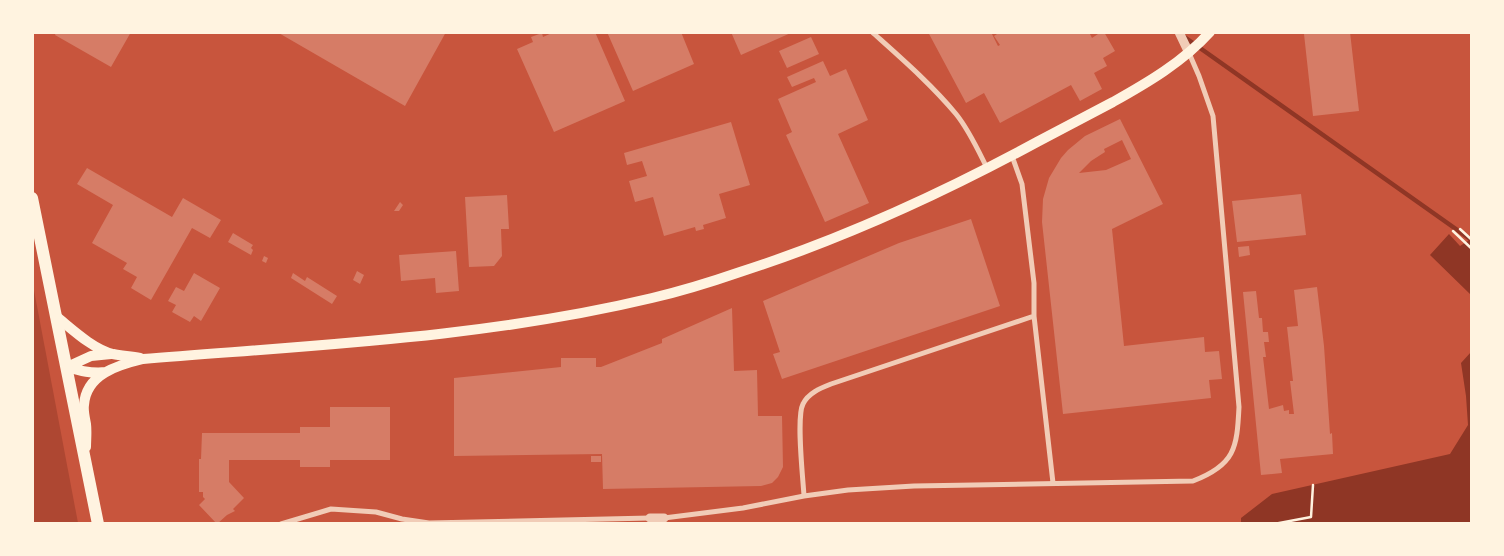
<svg xmlns="http://www.w3.org/2000/svg" width="1504" height="556" viewBox="0 0 1504 556" font-family="Barlow,sans-serif">
  <style>
    .green { fill: #ae4732 }
    .water { fill: #8f3625 }
    .lines { fill: none; stroke-linecap: round; stroke-linejoin: round }
    .stream { stroke: #8f3625; stroke-width: 4.5 }
    .building { fill: #d67c66; fill-rule: evenodd }
    .path { stroke: #fff3e0; stroke-width: 2.5 }
    .minor { stroke: #f1ccb7; stroke-width: 5 }
    .tertiary { stroke: #f1ccb7; stroke-width: 9 }
    .secondary { stroke: #fff3e0; stroke-width: 10 }
    .primary { stroke: #fff3e0; stroke-width: 12 }
  </style>
  <rect width="100%" height="100%" fill="#c8553d"/>
  <path class="green" d="M 32,285 L 33,285 L 78,523 L 33,523 Z"/>
  <path class="water" d="M 1449,234 L 1460,246 L 1471,239 L 1471,295 L 1430,255 Z
    M 1471,352 L 1471,523 L 1198,524 L 1241,523 L 1241,518 L 1272,494 L 1450,454 L 1468,425 L 1466,396 L 1461,363 Z"/>
  <g class="lines">
    <path class="stream" d="M 1183,36 L 1470,239"/>
  </g>
  <path class="building" d="M 56,32 L 131,32 L 111,67 L 55,35 Z
    M 277,32 L 446,32 L 405,106 Z
    M 554,32 L 595,32 L 625,101 L 554,132 L 517,49 L 533,42 L 531,37 L 542,33 L 543,37 Z
    M 607,32 L 681,32 L 694,64 L 633,91 Z
    M 731,32 L 793,32 L 741,55 Z
    M 928,32 L 991,32 L 998,46 L 1000,45 L 994,36 L 1000,32 L 1089,32 L 1092,38 L 1101,32 L 1104,32 L 1115,51 L 1103,58 L 1107,66 L 1094,73 L 1102,89 L 1080,101 L 1071,85 L 1000,123 L 984,93 L 966,103 Z
    M 1321,32 L 1350,32 L 1359,111 L 1313,116 L 1304,34 Z
    M 811,37 L 819,54 L 787,68 L 779,51 Z
    M 823,61 L 830,76 L 846,69 L 868,120 L 838,134 L 869,203 L 825,222 L 786,135 L 792,132 L 778,99 L 816,82 L 814,78 L 792,87 L 787,77 Z
    M 1120,119 L 1163,204 L 1112,229 L 1124,346 L 1204,337 L 1205,352 L 1219,351 L 1222,379 L 1209,380 L 1211,398 L 1063,414 L 1042,222 L 1043,199 L 1049,178 L 1061,158 L 1068,150 L 1085,136 ZM 1122,140 L 1131,159 L 1106,170 L 1079,173 L 1091,161 L 1105,152 L 1104,149 Z
    M 731,122 L 750,185 L 719,194 L 726,218 L 703,225 L 704,229 L 696,231 L 695,227 L 664,236 L 653,197 L 635,202 L 629,181 L 647,176 L 642,161 L 627,165 L 624,153 Z
    M 87,168 L 172,217 L 183,198 L 221,220 L 210,238 L 192,228 L 151,300 L 131,288 L 137,277 L 123,269 L 127,263 L 92,243 L 113,205 L 77,184 Z
    M 1301,194 L 1306,235 L 1237,242 L 1232,201 Z
    M 507,195 L 509,229 L 501,229 L 502,256 L 494,266 L 469,267 L 465,197 Z
    M 400,202 L 403,205 L 399,211 L 394,211 Z
    M 971,219 L 1000,306 L 782,379 L 773,354 L 780,352 L 763,301 L 899,243 Z
    M 233,233 L 253,245 L 251,248 L 253,250 L 251,255 L 228,242 Z
    M 1249,246 L 1250,255 L 1239,257 L 1238,247 Z
    M 456,251 L 459,291 L 436,293 L 435,278 L 401,281 L 399,255 Z
    M 264,256 L 268,258 L 266,263 L 262,261 Z
    M 357,271 L 364,275 L 360,284 L 353,280 Z
    M 194,273 L 220,288 L 201,321 L 194,316 L 190,322 L 172,312 L 176,305 L 168,301 L 176,287 L 184,291 Z
    M 293,273 L 305,281 L 307,277 L 337,296 L 332,304 L 291,278 Z
    M 1317,287 L 1324,346 L 1330,434 L 1332,433 L 1333,454 L 1280,459 L 1282,473 L 1261,475 L 1243,292 L 1256,291 L 1259,318 L 1262,318 L 1263,332 L 1268,332 L 1269,342 L 1264,342 L 1266,357 L 1263,357 L 1269,409 L 1283,405 L 1284,411 L 1289,410 L 1289,414 L 1294,414 L 1290,381 L 1293,381 L 1287,327 L 1298,326 L 1294,290 Z
    M 732,308 L 734,371 L 757,370 L 758,416 L 782,416 L 783,467 L 778,477 L 772,483 L 761,486 L 603,489 L 602,454 L 454,456 L 454,378 L 561,367 L 561,358 L 596,358 L 596,367 L 601,367 L 662,343 L 662,339 Z
    M 330,407 L 390,407 L 390,460 L 330,460 L 330,467 L 300,467 L 300,460 L 229,460 L 229,482 L 244,498 L 233,509 L 235,511 L 227,515 L 217,524 L 199,505 L 205,499 L 203,497 L 203,492 L 199,492 L 199,459 L 201,459 L 202,433 L 300,433 L 300,427 L 330,427 Z
    M 591,456 L 601,456 L 601,462 L 591,462 Z"/>
  <g class="lines">
    <path class="path" d="M 1460,229 L 1472,240
      M 1453,231 L 1472,249
      M 1274,524 L 1311,517 L 1313,485"/>
    <path class="minor" d="M 872,32 C 901,58 931,84 956,114 C 969,130 978,150 987,168
      M 1012,156 L 1022,184 L 1034,283 L 1034,316 L 1053,483
      M 804,496 C 803,478 796,417 803,404 C 808,393 821,388 831,384 L 1034,316
      M 664,518 L 743,508 L 804,496 L 848,490 L 914,486 L 1193,481 C 1235,465 1237,448 1239,407 L 1213,116 L 1199,76 L 1189,53
      M 281,524 L 331,509 L 376,512 L 402,519 L 429,523 L 650,518"/>
    <path class="tertiary" d="M 1179,32 L 1189,53
      M 650,518 L 664,518"/>
    <path class="secondary" d="M 57,317 C 73,330 93,349 113,354 C 122,356 131,356 140,358
      M 67,367 L 91,356 L 111,354
      M 67,367 C 80,371 92,374 106,372
      M 86,447 C 86,440 87,432 86,424 C 85,418 83,411 84,405 C 86,374 118,365 143,359 C 314,345 485,338 652,298 C 682,291 711,282 740,272 C 843,239 941,194 1037,142 C 1062,129 1088,115 1113,102 C 1147,83 1183,62 1210,32"/>
    <path class="primary" d="M 32,198 L 98,524"/>
  </g>
  <rect width="1504" height="556" fill="none" stroke="#fff3e0" stroke-width="68"/>
</svg>
